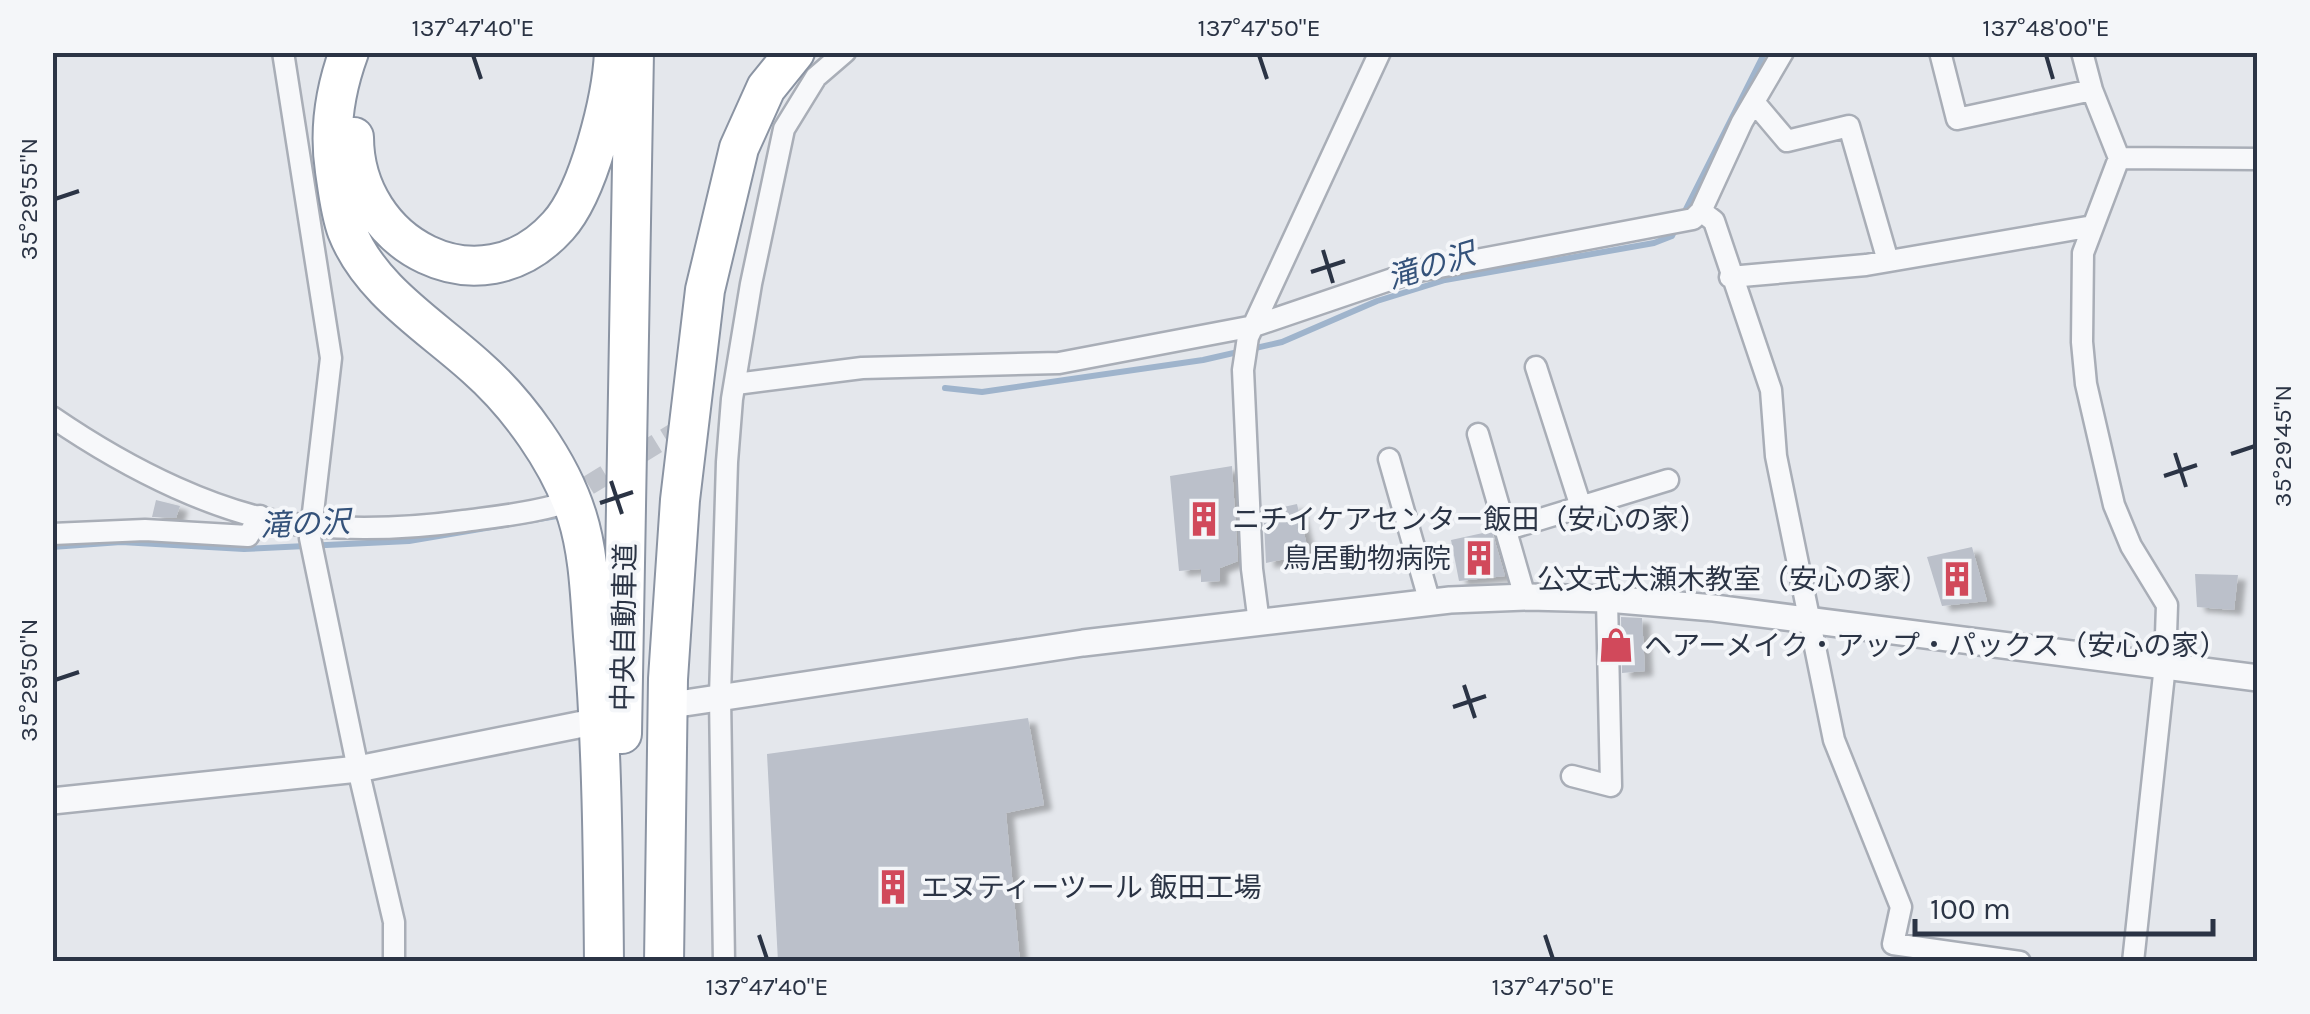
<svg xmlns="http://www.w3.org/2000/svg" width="2310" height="1014" viewBox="0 0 2310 1014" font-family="Karla,'Noto Sans JP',sans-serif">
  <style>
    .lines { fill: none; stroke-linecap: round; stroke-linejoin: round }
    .stream { stroke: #9fb4cc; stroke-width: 6 }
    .building { fill: #bbc0ca; filter: url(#shadow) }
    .minor-tunnel { stroke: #bfc3cb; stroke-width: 20; stroke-dasharray: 20 10; stroke-linecap: butt }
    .minor-casing { stroke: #a9aeb7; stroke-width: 25 }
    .tertiary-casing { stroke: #a9aeb7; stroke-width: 30 }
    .motorway-casing { stroke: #8b94a3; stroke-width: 42 }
    .minor { stroke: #f7f8fa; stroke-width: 20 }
    .tertiary { stroke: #f7f8fa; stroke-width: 25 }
    .motorway { stroke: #fff; stroke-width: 38 }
    .ticks { fill: none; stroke: #2b3445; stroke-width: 4 }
    .labels { text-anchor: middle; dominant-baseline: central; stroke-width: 8; stroke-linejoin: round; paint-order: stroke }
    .poi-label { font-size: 28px; fill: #2b3445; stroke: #f4f6f9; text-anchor: start }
    .street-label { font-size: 28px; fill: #2b3445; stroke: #f4f6f9 }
    .water-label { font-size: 30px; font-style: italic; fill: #34527a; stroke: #f4f6f9 }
    .neatline { fill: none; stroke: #2b3445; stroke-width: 4 }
    .ticks-label { font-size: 25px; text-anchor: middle; fill: #2b3445 }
  </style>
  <defs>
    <filter id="shadow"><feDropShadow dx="8" dy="5" stdDeviation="2.5" flood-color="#0004"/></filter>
  </defs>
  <rect width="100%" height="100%" fill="#e4e7ec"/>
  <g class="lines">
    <path class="stream" d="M 1683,215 L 1765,52
      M 945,388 L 982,392 L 1203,360 L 1282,342 L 1377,301 L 1445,280 L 1654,243 L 1672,236 L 1677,226
      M 52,547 L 121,542 L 244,549 L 409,541 L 557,516"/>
  </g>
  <path class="building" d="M 1232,466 L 1238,561 L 1220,568 L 1220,581 L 1201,582 L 1201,569 L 1179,571 L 1170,476 Z
    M 156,500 L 180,506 L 176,518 L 152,517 Z
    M 1297,504 L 1309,554 L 1266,563 L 1264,523 L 1272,522 L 1270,510 Z
    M 1492,531 L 1505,576 L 1459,581 L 1451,540 Z
    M 1972,547 L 1987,601 L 1942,606 L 1927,557 Z
    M 2195,574 L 2238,575 L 2234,610 L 2197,607 Z
    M 1621,617 L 1642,618 L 1645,671 L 1622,673 Z
    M 1028,718 L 1044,805 L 1006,813 L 1020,962 L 778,962 L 767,754 Z"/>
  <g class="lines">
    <path class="minor-tunnel" d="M 563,501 L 692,422"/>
    <defs>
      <path id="minor" d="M 283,52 L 331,358 L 310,538 L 358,769 L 394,922 L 394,962
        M 1940,52 L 1957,119 L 2092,90
        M 2082,52 L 2092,90 L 2119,158 L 2083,253 L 2082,342 L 2086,384 L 2114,505 L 2131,546 L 2167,605 L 2165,665 L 2133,962
        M 1754,102 L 1787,141 L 1849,126 L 1888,261
        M 2119,158 L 2258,159
        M 1701,211 L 1714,221 L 1771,390 L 1776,456 L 1834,740 L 1901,907 L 1893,944 L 2020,962
        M 1730,277 L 1866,265 L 2093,226
        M 1536,367 L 1581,507
        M 736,384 L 862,368 L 1059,363 L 1254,326 L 1413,272 L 1693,219 L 1701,211 L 1742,122 L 1783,52
        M 52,417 C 125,467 223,519 311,526 C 362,530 414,528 464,521 C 494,517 525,514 554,506
        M 1478,434 L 1525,597
        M 1389,459 L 1430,603
        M 1505,530 L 1668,480
        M 52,534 L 145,530 L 248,536 L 260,516
        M 1259,623 L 1252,569 L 1243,370 L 1248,337 L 1380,52
        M 1572,776 L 1611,786 L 1607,599
        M 724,962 L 720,696 L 727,462 L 732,399 L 751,284 L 784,129 L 816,77 L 845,52"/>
      <path id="tertiary" d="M 678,704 L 1083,643 L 1450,600 L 1529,597 L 1607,599 L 1714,608 L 2258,678
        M 52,801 L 358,769 L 583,724"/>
      <path id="motorway" d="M 349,52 C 335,90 329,132 335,171 C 338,191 340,212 347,231 C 370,290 431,326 476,367 C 518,404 560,462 577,516 C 589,554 590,596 593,636 C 602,744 603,853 604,962
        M 354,137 C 354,245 480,313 558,226 C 589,192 612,98 614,52
        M 622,734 L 634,52
        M 664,962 L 668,679 L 680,500 L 705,290 L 739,148 L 766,88 L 795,52"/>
    </defs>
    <use href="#minor" class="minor-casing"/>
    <use href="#tertiary" class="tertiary-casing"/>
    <use href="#motorway" class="motorway-casing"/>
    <use href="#minor" class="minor"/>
    <use href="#tertiary" class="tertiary"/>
    <use href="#motorway" class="motorway"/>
  </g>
  <path class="ticks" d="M 473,55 L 481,79M 1259,55 L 1267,79M 2046,55 L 2053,79M 55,199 L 79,191M 1323,250 L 1333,283M 1311,272 L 1345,261M 2175,453 L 2186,487M 2231,454 L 2255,446M 2164,476 L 2197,465M 611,481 L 622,514M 600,503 L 633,492M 55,680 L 79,672M 1464,685 L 1475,718M 1453,707 L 1486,696M 759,935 L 767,959M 1545,935 L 1553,959"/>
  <defs>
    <symbol id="building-bare" viewBox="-9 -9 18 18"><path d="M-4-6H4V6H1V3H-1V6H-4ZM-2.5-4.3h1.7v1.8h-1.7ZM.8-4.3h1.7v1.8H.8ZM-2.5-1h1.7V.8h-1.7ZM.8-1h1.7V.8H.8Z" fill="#d1495b" stroke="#f4f6f9" stroke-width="2.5" paint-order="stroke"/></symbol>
    <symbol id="shop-bare" viewBox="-9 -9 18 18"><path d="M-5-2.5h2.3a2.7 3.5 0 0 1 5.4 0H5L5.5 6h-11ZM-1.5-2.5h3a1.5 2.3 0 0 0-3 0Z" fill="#d1495b" stroke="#f4f6f9" stroke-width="2.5" paint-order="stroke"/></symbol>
  </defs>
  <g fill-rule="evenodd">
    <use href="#building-bare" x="1179" y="494" width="50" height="50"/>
    <use href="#building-bare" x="1454" y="533" width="50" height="50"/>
    <use href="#building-bare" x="1932" y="554" width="50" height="50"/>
    <use href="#shop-bare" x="1591" y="620" width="50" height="50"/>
    <use href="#building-bare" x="868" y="862" width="50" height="50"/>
  </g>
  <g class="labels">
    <g class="poi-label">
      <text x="1232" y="519">ニチイケアセンター飯田（安心の家）</text>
      <text x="1451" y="558" text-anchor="end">鳥居動物病院</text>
      <text x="1929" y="579" text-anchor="end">公文式大瀬木教室（安心の家）</text>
      <text x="1644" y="645">ヘアーメイク・アップ・パックス（安心の家）</text>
      <text x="921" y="887">エヌティーツール 飯田工場</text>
    </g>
    <g class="street-label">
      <text transform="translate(624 627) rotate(-89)">中央自動車道</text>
    </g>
    <g class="water-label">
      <text transform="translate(1431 266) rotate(-17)">滝の沢</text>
      <text transform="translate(305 524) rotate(-3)">滝の沢</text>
    </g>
  </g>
  <rect width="2310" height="1014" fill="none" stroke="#f4f6f9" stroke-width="110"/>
  <path d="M1915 919v15h298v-15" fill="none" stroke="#2b3445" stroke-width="5"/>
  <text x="1930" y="919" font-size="30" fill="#2b3445" stroke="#f4f6f9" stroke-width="8" paint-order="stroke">100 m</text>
  <rect x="55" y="55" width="2200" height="904" class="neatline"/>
  <g class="ticks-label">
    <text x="473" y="36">137°47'40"E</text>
    <text x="1259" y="36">137°47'50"E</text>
    <text x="2046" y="36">137°48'00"E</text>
    <text transform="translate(28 199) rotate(-90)" y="9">35°29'55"N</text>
    <text transform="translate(2282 446) rotate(-90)" y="9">35°29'45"N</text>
    <text transform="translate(28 680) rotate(-90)" y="9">35°29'50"N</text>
    <text x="767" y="995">137°47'40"E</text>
    <text x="1553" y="995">137°47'50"E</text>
  </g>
</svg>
